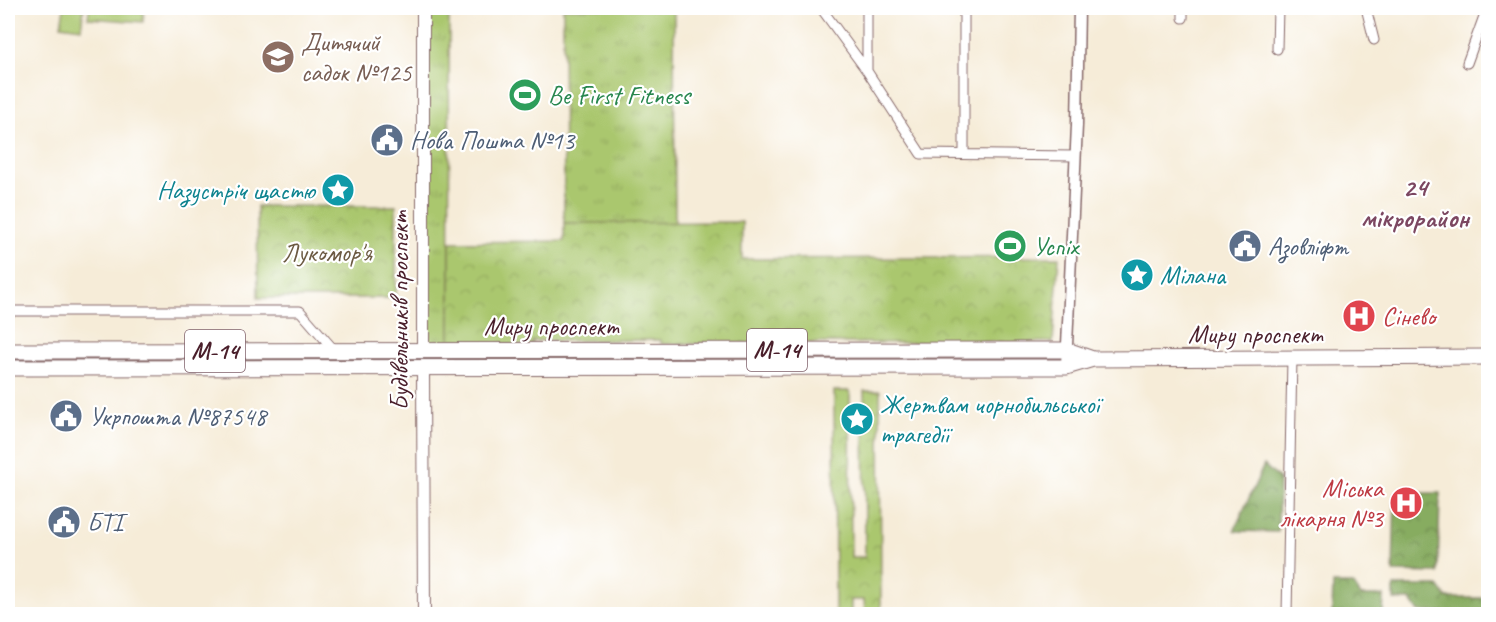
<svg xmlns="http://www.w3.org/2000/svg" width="1496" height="622" viewBox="0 0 1496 622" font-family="Caveat,sans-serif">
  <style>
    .grass { fill: url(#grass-tufts); stroke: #7a734c; stroke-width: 1.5 }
    .forest { fill: url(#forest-crowns); stroke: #686646; stroke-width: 1.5 }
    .park { fill: url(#park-crowns); stroke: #7a734c; stroke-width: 1.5 }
    .garden { fill: #aac76e; stroke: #7a734c; stroke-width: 1.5 }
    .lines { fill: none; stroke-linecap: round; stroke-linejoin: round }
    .minor-casing { stroke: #866768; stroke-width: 11 }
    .tertiary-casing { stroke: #866768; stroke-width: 13 }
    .secondary-casing { stroke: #866768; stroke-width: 14 }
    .trunk-casing { stroke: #866768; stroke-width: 17 }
    .minor { stroke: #fff; stroke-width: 9 }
    .tertiary { stroke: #fff; stroke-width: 10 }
    .secondary { stroke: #fff; stroke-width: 12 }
    .trunk { stroke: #fff; stroke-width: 15 }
    .labels { text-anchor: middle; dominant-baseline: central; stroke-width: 4.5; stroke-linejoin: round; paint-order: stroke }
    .shield { fill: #fff; stroke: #80626b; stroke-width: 1.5 }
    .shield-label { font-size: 24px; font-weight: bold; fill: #4a1f2b }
    .education-label { font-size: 26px; fill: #785e54; stroke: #fff; text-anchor: start }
    .leisure-label { font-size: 26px; fill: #27864d; stroke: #fff; text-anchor: start }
    .service-label { font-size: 26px; fill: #4e5e75; stroke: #fff; text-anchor: start }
    .culture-label { font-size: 26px; fill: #0d838f; stroke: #fff; text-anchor: start }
    .park-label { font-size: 26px; fill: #6c5a42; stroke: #fff }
    .street-label { font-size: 26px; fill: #4a1f2b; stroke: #fff }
    .health-label { font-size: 26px; fill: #be3a42; stroke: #fff; text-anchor: start }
    .neighbourhood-label { font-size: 27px; font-weight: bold; fill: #7c4761; stroke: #fff }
  </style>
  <defs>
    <pattern id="grass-tufts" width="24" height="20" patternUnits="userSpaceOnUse" patternTransform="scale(1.5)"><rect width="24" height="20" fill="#aac76e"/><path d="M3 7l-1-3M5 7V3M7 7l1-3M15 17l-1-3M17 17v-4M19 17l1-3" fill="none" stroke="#94aa5f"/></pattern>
    <pattern id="forest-crowns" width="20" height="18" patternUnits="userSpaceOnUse" patternTransform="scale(1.5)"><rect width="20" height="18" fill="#87ac61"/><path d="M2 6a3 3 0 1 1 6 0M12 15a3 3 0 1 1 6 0" fill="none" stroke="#708b50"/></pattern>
    <pattern id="park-crowns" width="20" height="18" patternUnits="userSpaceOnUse" patternTransform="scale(1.5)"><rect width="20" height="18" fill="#aac76e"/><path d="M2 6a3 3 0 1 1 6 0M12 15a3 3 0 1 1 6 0" fill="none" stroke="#94aa5f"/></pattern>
  </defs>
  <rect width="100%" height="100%" fill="#fff"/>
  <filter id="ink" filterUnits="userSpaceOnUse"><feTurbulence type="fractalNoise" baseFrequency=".0167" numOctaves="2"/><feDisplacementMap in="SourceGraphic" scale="12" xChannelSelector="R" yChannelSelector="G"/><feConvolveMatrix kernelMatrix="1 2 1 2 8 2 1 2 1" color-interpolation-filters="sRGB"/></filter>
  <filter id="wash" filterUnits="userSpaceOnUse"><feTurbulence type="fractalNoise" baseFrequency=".008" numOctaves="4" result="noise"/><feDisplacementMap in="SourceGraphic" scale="24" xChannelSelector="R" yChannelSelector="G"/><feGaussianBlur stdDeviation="1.35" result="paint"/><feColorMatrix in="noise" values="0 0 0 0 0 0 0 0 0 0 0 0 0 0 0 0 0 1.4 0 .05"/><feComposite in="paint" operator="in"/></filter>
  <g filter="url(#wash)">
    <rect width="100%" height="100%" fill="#f6ecd8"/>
    <path class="grass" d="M 428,8 L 449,8 L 450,345 L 428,345 Z
      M 563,8 L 674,8 L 675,223 L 564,223 Z"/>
    <path class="forest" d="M 1264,465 L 1279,479 L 1278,532 L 1234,531 Z
      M 1395,493 L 1440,493 L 1438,573 L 1393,572 Z
      M 1333,584 L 1353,584 L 1361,596 L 1384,596 L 1383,614 L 1332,614 Z
      M 1394,586 L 1438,586 L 1447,598 L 1486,598 L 1488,602 L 1488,613 L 1419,612 L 1411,600 L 1394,600 Z"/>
    <path class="park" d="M 257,206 L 396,206 L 396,298 L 258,298 Z
      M 742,222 L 742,259 L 1059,257 L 1053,342 L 661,344 L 660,340 L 533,341 L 533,345 L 450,345 L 450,242 L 564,241 L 564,223 Z
      M 834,391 L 850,391 L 851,557 L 865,557 L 864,391 L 880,391 L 881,614 L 865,614 L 864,600 L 851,600 L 851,614 L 835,614 Z"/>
    <path class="garden" d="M 64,8 L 84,8 L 81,28 L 61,25 Z
      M 89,8 L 144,8 L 143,22 L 88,18 Z"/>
  </g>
  <g filter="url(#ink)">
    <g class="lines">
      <defs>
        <path id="minor" d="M 821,8 L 867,71 L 921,154 L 1075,156
          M 964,8 L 964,154
          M 1366,8 L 1374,40
          M 1183,18 L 1183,8
          M 1277,49 L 1278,8
          M 1467,63 L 1487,8
          M 867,71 L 867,8
          M 8,311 L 300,311 L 335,351
          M 1287,614 L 1292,358"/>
        <path id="tertiary" d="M 1066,367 L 1077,125 L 1079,8"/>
        <path id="secondary" d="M 423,350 L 423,8
          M 423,368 L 424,614"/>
        <path id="trunk" d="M 8,351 L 1067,350 L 1093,359
          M 8,368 L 1066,367 L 1093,359 L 1488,357"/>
      </defs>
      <use href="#minor" class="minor-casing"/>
      <use href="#tertiary" class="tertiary-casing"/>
      <use href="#secondary" class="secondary-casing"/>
      <use href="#trunk" class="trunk-casing"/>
      <use href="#minor" class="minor"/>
      <use href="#tertiary" class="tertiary"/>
      <use href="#secondary" class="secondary"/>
      <use href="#trunk" class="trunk"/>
    </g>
  </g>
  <defs>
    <symbol id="school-disc" viewBox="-11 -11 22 22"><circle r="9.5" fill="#8d6e63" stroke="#fff"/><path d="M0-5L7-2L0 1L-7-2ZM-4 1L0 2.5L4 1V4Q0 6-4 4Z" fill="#fff"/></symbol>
    <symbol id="stadium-disc" viewBox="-11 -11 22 22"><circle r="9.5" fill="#2e9e5b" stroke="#fff"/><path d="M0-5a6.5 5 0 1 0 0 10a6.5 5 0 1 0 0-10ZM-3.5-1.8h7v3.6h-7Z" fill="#fff"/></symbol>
    <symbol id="civic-disc" viewBox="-11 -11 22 22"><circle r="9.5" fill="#5c6f8a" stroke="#fff"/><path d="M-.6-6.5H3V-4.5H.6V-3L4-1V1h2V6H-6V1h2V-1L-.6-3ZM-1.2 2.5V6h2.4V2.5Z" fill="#fff"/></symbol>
    <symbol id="sight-disc" viewBox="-11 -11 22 22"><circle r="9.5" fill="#0f9aa8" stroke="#fff"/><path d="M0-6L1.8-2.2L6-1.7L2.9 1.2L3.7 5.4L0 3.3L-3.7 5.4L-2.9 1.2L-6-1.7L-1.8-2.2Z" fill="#fff"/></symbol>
    <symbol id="hospital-disc" viewBox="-11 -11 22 22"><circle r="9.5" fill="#e0444e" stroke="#fff"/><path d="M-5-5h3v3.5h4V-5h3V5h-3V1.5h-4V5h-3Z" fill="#fff"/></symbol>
  </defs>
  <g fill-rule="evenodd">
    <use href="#school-disc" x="259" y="38" width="38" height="38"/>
    <use href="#stadium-disc" x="506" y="76" width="38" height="38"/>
    <use href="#civic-disc" x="368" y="121" width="38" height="38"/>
    <use href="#sight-disc" x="319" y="171" width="38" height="38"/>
    <use href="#stadium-disc" x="991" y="227" width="38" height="38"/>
    <use href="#civic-disc" x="1226" y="227" width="38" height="38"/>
    <use href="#sight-disc" x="1118" y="256" width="38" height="38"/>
    <use href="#hospital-disc" x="1340" y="297" width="38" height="38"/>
    <use href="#civic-disc" x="47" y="397" width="38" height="38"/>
    <use href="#sight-disc" x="838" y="400" width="38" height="38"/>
    <use href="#hospital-disc" x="1387" y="484" width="38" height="38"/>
    <use href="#civic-disc" x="45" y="503" width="38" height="38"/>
  </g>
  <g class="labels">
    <g class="shield">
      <rect x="747" y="329" width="60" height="42" rx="4.5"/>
      <rect x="185" y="330" width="60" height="42" rx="4.5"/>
    </g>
    <g class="shield-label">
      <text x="777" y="350">М-14</text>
      <text x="215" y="351">М-14</text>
    </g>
    <g class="education-label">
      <text x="301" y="42">Дитячий<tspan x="301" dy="30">садок №125</tspan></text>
    </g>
    <g class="leisure-label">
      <text x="548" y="95">Be First Fitness</text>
      <text x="1033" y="246">Успіх</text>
    </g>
    <g class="service-label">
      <text x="410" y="140">Нова Пошта №13</text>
      <text x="1268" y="246">Азовліфт</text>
      <text x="89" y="416">Укрпошта №87548</text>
      <text x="87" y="522">БТІ</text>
    </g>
    <g class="culture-label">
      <text x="315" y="190" text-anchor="end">Назустріч щастю</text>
      <text x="1160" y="275">Мілана</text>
      <text x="880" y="404">Жертвам чорнобильської<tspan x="880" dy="30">трагедії</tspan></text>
    </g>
    <g class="park-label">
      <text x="327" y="252">Лукомор'я</text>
    </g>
    <g class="street-label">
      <text transform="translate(399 311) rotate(-90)">Будівельників проспект</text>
      <text x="551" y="326">Миру проспект</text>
      <text x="1255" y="334">Миру проспект</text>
    </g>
    <g class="health-label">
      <text x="1382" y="316">Сінево</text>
      <text x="1383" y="488" text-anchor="end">Міська<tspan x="1383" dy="30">лікарня №3</tspan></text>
    </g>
    <g class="neighbourhood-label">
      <text x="1415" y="187">24<tspan x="1415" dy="31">мікрорайон</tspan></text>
    </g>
  </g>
  <rect width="1496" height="622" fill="none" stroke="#fff" stroke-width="30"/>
</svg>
